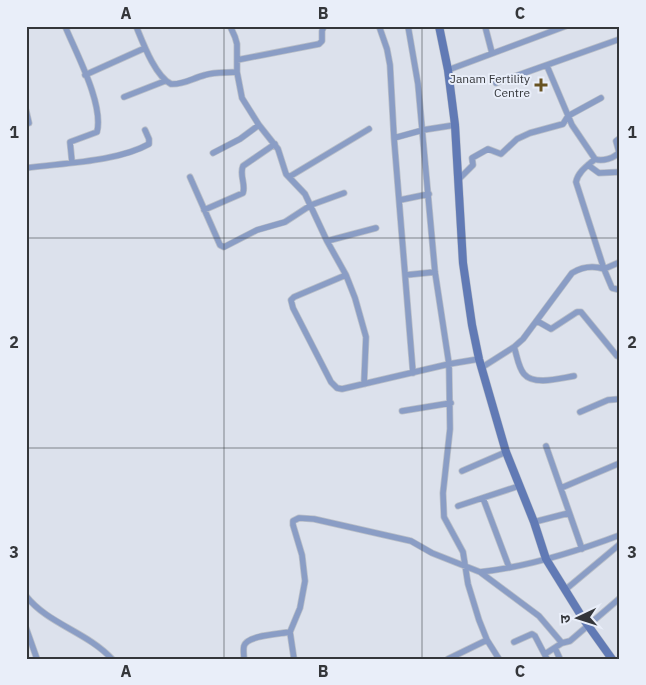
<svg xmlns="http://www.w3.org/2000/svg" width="646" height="685" viewBox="0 0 646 685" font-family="'IBM Plex Sans','Noto Sans Devanagari',sans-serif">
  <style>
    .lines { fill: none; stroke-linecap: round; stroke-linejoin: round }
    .street-casing { stroke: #babfc8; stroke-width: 7 }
    .secondary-casing { stroke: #babfc8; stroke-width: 9 }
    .street { stroke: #8a9dc5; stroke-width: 5.5 }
    .secondary { stroke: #617ab5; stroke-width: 8 }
    .grid { fill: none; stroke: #34363a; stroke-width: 1; stroke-opacity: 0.55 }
    .poi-dot { fill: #685322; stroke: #e9eef9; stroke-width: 2 }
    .labels { text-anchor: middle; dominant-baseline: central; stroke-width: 4; stroke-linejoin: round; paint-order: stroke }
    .poi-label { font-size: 12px; fill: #34363a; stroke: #e9eef9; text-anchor: end }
    .neatline { fill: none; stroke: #34363a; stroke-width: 2 }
    .grid-label { font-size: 16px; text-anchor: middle; font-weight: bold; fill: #34363a }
  </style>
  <rect width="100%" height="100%" fill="#dce1ec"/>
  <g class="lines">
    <defs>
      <path id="street" d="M 65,26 C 76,53 104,104 97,132 L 70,142 L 72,162
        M 136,26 C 143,43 155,76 171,84 C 183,85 193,78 205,75 C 215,72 226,73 237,72
        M 230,26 L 235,37 L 237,44 L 237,72 L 242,98 L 259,125 L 278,149 L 286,174 L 305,194 L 327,241 L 346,275 L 355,298 L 366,337 L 364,384
        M 379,26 L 387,49 L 390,65 L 394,138 L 413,373
        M 408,26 L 418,84 L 435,272 L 449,364 L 450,429 L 443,493 L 444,517 L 463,552 L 468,584 L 479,620 L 487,640 L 499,659
        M 485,26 L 492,53
        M 237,60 L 319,44 L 322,41 L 322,31 L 324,26
        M 547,66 L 572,125 L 595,159 C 602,162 615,158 619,152 L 616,141 L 620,138
        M 448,70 L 566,26
        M 85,75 L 145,48
        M 496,83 L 620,39
        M 124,97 L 165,81
        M 26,110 L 29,123
        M 394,138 L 423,130 L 455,125
        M 213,153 L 240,139 L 259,125
        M 595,159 C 587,166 578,172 576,182 L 604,269
        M 588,165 L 599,173 L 620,172
        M 26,168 C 62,163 117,162 149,144 L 149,139 L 145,130
        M 190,177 L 220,245 L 224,247 L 257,230 L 285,222 L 311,205 L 344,193
        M 289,177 L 369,129
        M 458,180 L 473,165 L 472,158 L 488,149 L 501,154 L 517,139 L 530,133 L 563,124 L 568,116 L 601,98
        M 400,200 L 429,194
        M 204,210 L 243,193 C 246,184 239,175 243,166 L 275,144
        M 327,241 L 376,228
        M 620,262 L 604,269 L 612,288 L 620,290
        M 346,275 L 294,297 L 291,300 L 293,308 L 331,382 L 337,388 L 342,389 L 449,364 L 479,359
        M 406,275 L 435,272
        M 537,321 L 551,329 L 577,312 L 581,312 L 617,356 L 620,357
        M 514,347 C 517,355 518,367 524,374 C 534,386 561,378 574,376
        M 481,368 L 514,347 L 523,339 L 572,273 C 582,267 592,265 604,269
        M 402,411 L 451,403
        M 580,412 L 608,400 L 620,399
        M 546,446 L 582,549
        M 462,471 L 506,452
        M 561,488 L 620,463
        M 483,498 L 509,567
        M 458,506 L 519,486
        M 534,522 L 569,513
        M 480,572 C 527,567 575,552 620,535
        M 565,590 L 620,544
        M 26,596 C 48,624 87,632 112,659
        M 26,628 L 37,659
        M 514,642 L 532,634 L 535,636 L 547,659
        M 555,648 L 560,659
        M 545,654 L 562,643
        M 244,659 C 244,655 243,650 244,646 C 247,635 280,634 290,632
        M 294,659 L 290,632 L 300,608 L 305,581 L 302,555 L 293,525 L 293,521 L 299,518 L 314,519 L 411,541 L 432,553 L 480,572 L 539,616 L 562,643 L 570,641 L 620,598
        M 448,659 L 487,640"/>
      <path id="secondary" d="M 439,26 L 448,70 L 455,125 L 463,263 L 472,325 L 479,359 L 506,452 L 534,522 L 546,559 L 582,617 L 612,659"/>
    </defs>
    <use href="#street" class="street-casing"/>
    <use href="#secondary" class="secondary-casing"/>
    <use href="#street" class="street"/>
    <use href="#secondary" class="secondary"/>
  </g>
  <path class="grid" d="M 224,26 L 224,659M 422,26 L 422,659M 26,238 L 620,238M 26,448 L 620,448"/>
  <path class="poi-dot" d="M538.5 77.5h5v5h5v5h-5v5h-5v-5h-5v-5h5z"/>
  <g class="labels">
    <g class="poi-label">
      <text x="530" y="78">Janam Fertility<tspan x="530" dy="14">Centre</tspan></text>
    </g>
  </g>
  <rect width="646" height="685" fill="none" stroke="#e9eef9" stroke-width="55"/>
  <g transform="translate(578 618) rotate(266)" stroke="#e9eef9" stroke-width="4" paint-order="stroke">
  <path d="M0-4L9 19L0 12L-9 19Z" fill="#34363a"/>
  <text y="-8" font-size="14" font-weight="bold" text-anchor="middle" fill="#34363a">उ</text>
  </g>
  <rect x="28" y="28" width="590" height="630" class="neatline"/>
  <g class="grid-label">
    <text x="126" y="19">A</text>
    <text x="323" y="19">B</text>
    <text x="520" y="19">C</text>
    <text x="14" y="138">1</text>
    <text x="632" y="138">1</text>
    <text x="14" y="348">2</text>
    <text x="632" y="348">2</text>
    <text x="14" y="558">3</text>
    <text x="632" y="558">3</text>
    <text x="126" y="677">A</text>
    <text x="323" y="677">B</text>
    <text x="520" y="677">C</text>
  </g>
</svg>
